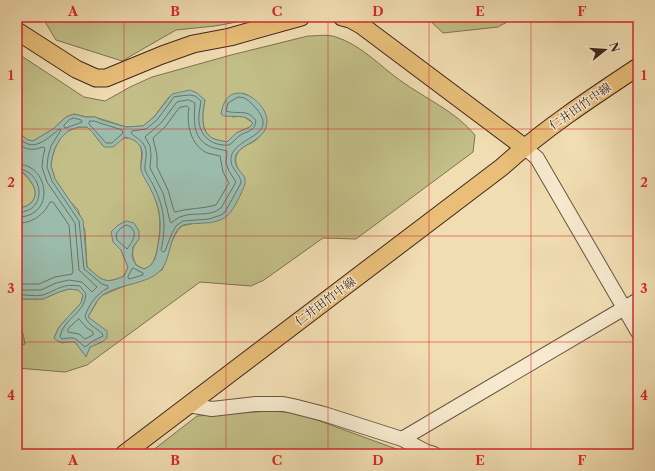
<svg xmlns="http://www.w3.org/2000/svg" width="655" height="471" viewBox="0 0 655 471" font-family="'Libre Caslon Text','Noto Serif JP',serif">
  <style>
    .green { fill: #c2be87; stroke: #807252 }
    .water { fill: #9bbcad; stroke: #758073; fill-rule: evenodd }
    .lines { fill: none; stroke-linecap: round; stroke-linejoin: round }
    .shore { stroke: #6c7265; stroke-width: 1 }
    .minor-casing { stroke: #6a5442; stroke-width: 16 }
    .major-casing { stroke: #3d271d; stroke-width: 19 }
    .minor { stroke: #f6e9cd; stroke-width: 14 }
    .major { stroke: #e8be79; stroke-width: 17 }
    .grid { fill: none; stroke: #d62828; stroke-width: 1; stroke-opacity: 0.55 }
    .labels { text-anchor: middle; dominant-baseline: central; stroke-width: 3; stroke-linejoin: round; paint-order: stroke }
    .street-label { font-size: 12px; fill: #3d271d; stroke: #f6e9cd }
    .neatline { fill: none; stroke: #d62828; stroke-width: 1.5 }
    .grid-label { font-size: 13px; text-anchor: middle; font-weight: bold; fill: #d62828 }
  </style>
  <rect width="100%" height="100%" fill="#f1ddb2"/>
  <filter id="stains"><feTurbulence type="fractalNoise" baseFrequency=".005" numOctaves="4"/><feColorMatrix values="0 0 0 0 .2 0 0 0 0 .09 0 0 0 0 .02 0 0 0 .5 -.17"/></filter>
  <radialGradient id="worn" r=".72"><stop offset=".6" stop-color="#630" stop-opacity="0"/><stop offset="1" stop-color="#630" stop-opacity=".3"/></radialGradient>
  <path class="green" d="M 42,17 L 250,17 L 237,22 L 215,26 L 176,30 L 122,61 L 56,40 Z
    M 426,17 L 516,17 L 498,27 L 443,33 Z
    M 308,36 C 317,36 328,34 336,37 C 361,45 380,66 401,81 C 426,99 455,111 475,135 L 473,152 L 356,239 L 323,238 L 264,280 L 251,286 L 200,282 L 87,365 L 65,372 L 17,368 L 17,346 L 25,344 L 22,330 L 17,328 L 17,299 L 43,299 L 59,292 L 69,289 L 78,290 L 83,295 L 81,303 L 59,327 L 54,338 L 62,343 L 70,341 L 75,342 L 86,356 L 90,347 L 102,342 L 99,326 L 88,317 L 98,300 L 103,295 L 162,270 C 167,258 172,233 182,226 C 184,225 188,225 191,224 L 245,178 C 238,171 231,159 240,150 C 244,145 251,144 256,140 C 261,136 263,132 266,127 C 262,112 260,100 243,93 L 232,117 L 243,116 L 253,123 L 250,127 L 236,133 L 227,142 C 222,141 216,140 212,138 C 199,130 203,111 205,100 L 169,97 L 154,117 L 143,126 L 126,127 L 95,117 L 86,117 L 74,114 L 66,117 L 53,129 L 33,141 L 28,140 L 17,132 L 17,53 L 84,97 L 105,101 L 130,87 L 152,77 L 231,55 Z
    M 78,127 L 87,127 L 93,133 L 104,147 C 113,143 123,135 132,139 C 148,146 138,161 142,172 C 145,179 150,186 153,193 C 162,214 161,229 157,250 C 155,259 153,266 144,269 L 136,265 C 131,253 131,249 139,239 L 113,242 L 121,250 L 128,267 L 124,276 C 104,285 102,280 87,267 L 85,231 L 78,210 L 69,200 L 55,179 L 51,166 L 52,158 L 55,148 L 60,139 L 68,131 Z
    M 17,173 L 23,173 C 31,181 41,192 31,203 C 28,206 22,208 17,208 Z
    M 270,411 L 298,413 L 410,454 L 148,454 L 197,416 Z"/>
  <path class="water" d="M 190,90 L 197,93 L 205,100 C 203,111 199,130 212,138 C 216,140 223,141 227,142 L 236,133 L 250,127 L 253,123 C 246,114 234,117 224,116 L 221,114 C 227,74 267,100 267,121 C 267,143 236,143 235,159 C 235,169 242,172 245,178 C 245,178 245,183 245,184 C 242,192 234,210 227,216 C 221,221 212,223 204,223 C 198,224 189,223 183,225 C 169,232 171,261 160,271 C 148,284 120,284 104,294 C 97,299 92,310 88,317 L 107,331 L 107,338 L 102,342 L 90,347 L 86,357 L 75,342 C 67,341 60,345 54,338 L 59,327 L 81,303 L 83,295 L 78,290 L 69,289 L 59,292 L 43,299 L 17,299 L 17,208 C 22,208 28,206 31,203 C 41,192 31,181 24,173 L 17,173 L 17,132 L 28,140 L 33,141 L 53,129 L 66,117 L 74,114 L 86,117 L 95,117 L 102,120 L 126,127 L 143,126 L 154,117 L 172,94 ZM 78,127 L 87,127 L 93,133 L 104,147 L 113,147 L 125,137 C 131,139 136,140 140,146 C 145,154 140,162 141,170 C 143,177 148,183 151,190 C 162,212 162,226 157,250 C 156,258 153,266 144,269 L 136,265 L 132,257 L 133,247 L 139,239 L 139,231 L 134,223 L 126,221 L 118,225 L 111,232 L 113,242 L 121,250 L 128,267 L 124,276 C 105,285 102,280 87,267 L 83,220 L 55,179 L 51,166 L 52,158 L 55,148 L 60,139 L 68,131 Z
    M 17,328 L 22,330 L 25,344 L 17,346 Z"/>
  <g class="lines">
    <path class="shore" d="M 190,95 L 195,96 L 201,101 C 200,108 198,116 199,123 C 202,139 214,146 229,145 C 233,143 235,139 239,136 C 246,131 255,132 256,121 C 248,108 238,115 226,111 L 228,103 L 238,97 C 244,97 247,99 251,103 C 284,135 240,135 232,154 C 227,168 241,173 241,183 L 225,212 L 221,215 L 209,219 L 183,221 L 176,226 L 172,233 L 165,251 L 163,252 L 161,250 C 166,228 165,210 155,189 C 153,183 147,176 145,170 C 144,162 149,153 144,145 C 141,139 134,137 131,133 L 132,131 L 146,129 L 157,120 L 174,97 Z
      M 189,100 L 195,103 C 194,119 192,138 209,146 C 214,149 221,149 227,151 L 226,163 L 229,171 L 236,182 L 221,208 C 209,218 193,211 180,217 C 177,218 174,221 171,223 L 170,221 L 163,193 L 150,168 L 151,156 L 150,146 L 145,137 L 161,123 L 177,102 Z
      M 187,106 L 189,108 C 186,125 191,145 207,153 C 211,154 216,155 220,156 L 223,172 L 229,183 L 216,205 C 203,209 188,208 175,212 L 174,211 L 168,190 L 157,167 L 157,155 L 153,138 L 165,127 L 179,108 Z
      M 74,118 L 81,120 L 82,122 L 66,128 L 64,127 L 64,125 L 69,120 Z
      M 90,121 L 94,121 L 122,130 L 123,133 L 112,143 L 106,143 L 89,124 Z
      M 17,137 C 20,139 24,143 28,144 C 38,148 51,136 59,129 L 61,130 L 51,146 L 48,157 L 47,167 L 52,181 L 79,221 L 84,269 L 102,284 L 108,286 L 108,288 C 96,294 89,305 85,316 C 87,324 96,328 102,333 L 103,336 L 93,341 L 85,347 C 75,339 77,336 62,339 L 60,337 C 63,318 85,314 86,294 L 80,286 C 62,283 58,290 43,295 C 35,297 25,294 17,295
      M 17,143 C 26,150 32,151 43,147 L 45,148 L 43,157 L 42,167 L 47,182 L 75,223 L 79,270 L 97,287 L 92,292 L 82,282 L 69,280 L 56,283 L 41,290 L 17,290
      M 17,164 C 50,164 56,218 17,217
      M 17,169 C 44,169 49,214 17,212
      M 17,223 C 31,224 44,215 50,202 L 53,202 L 69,225 L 73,272 L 72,274 L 55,277 L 39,284 L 17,284
      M 127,225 L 131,227 C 138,235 132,242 127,249 L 117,240 L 116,234 L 120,229 Z
      M 133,268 L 143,273 L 143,275 L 129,279 L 128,277 Z
      M 79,319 L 87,328 L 93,332 L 93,335 L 85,339 L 79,334 L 68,332 L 68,329 Z"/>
    <defs>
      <path id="minor" d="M 524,147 L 537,158 L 638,332
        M 188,405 L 212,409 L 256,404 L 283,404 L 293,406 L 324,414 L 402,439 L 427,452 L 434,454
        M 402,439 L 638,300"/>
      <path id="major" d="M 342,17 L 350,19 L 361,25 L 524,147
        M 17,31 L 76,69 L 96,78 L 106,78 L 162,55 L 193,44 L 230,37 L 301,17
        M 124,454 L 502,167 C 544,129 591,98 638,67"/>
    </defs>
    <use href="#minor" class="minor-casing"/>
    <use href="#major" class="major-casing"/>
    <use href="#minor" class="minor"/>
    <use href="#major" class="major"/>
  </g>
  <path class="grid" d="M 124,17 L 124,454M 226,17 L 226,454M 328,17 L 328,454M 429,17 L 429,454M 531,17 L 531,454M 17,129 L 638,129M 17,236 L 638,236M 17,342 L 638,342"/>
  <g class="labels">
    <g class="street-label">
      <text transform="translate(580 106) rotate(-35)">仁井田竹中線</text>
      <text transform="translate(325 301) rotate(-37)">仁井田竹中線</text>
    </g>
  </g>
  <rect width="655" height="471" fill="none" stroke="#f1ddb2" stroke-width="44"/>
  <g transform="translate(605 50) rotate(73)" stroke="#f6e9cd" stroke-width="3" paint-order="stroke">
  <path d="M0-3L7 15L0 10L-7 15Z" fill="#3d271d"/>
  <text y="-6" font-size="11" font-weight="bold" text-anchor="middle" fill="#3d271d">N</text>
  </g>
  <rect x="22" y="22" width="611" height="427" class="neatline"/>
  <g class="grid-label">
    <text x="73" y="16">A</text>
    <text x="175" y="16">B</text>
    <text x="277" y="16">C</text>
    <text x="378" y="16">D</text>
    <text x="480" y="16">E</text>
    <text x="582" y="16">F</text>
    <text x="11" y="80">1</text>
    <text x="644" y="80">1</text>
    <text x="11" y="187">2</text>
    <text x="644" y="187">2</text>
    <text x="11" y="293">3</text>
    <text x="644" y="293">3</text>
    <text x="11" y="400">4</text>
    <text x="644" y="400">4</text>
    <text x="73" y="465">A</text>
    <text x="175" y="465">B</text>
    <text x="277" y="465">C</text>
    <text x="378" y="465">D</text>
    <text x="480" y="465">E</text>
    <text x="582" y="465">F</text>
  </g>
  <rect width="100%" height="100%" filter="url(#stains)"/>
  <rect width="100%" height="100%" fill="url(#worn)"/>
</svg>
